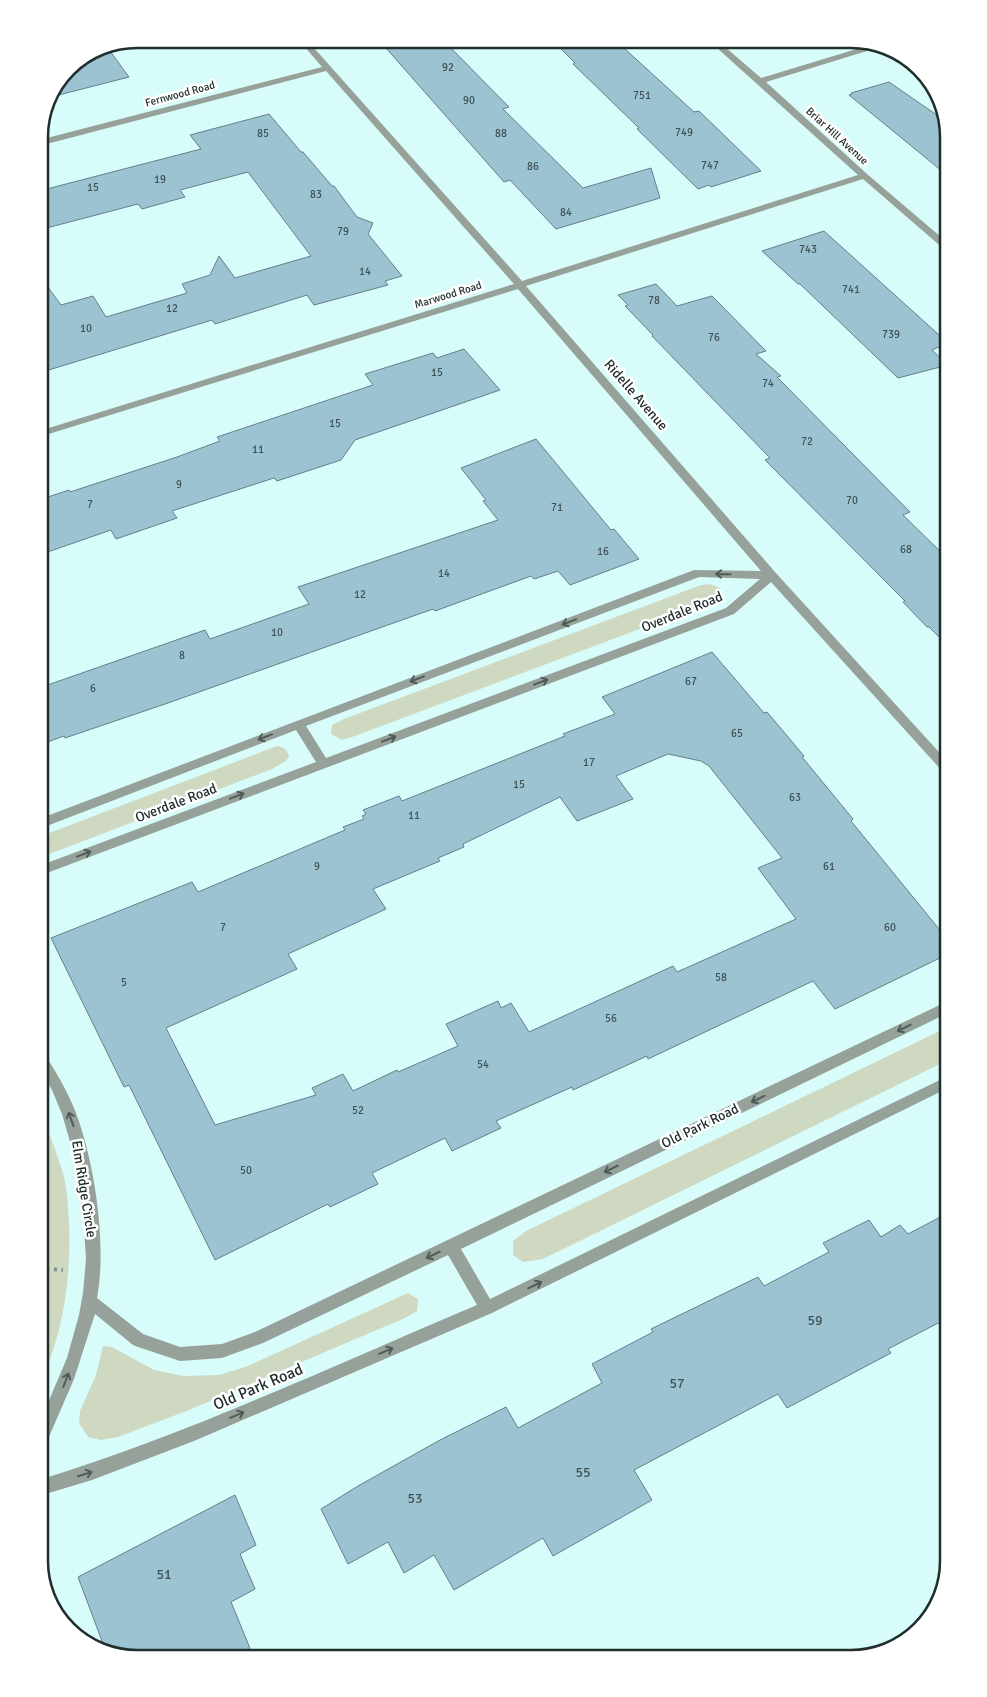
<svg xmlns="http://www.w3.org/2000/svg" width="987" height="1697" viewBox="0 0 987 1697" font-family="Signika,sans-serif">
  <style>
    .green { fill: #cfd9c1 }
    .building { fill: #9cc3d2; stroke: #63808b; fill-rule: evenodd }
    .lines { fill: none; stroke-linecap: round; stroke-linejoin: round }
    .path { stroke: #7d9694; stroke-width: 4; stroke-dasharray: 3 4.5; stroke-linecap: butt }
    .minor { fill: #96a19a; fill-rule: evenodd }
    .oneway { stroke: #4f5c59 }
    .labels { text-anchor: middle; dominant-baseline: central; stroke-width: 5; stroke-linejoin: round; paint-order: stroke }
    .number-label { font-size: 11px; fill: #3f5356 }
    .far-street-label { font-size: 11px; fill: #202e2d; stroke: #fff }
    .street-label { font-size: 14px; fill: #202e2d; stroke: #fff }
    .near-number-label { font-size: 14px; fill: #3f5356 }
    .near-street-label { font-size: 16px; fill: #202e2d; stroke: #fff }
    .rim { fill: none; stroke: #202e2d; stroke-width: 2.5 }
  </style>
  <rect width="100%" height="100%" fill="#d8fcf9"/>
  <path class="green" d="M 710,584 L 720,588 L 722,596 L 714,601 L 355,736 L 342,740 L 331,734 L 332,725 L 344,719 L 701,585 Z
    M 277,746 C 284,747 287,749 289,756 L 286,761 L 272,769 L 39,858 L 39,837 Z
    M 948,1027 L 948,1060 L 543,1259 L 523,1262 L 513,1255 L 513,1241 L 526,1231 Z
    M 39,1109 L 44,1118 C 50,1138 63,1167 66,1187 C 74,1251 69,1325 39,1384 Z
    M 408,1293 L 418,1299 L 417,1311 L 405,1318 L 189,1410 L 118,1437 L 101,1440 L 88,1437 L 79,1423 L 80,1411 L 96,1375 L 103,1346 L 112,1347 L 154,1370 L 184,1376 L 219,1375 L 248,1366 Z"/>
  <path class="building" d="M 378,39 L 442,39 L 509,107 L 503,109 L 583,188 L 651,168 L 660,198 L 556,229 L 510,180 L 504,182 Z
    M 551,39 L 614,39 L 694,112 L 699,111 L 761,171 L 711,187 L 709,185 L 698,189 L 637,129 L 639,128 L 573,64 L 575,63 Z
    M 107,47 L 129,77 L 47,98 L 68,67 L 93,51 Z
    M 889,82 L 944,120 L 948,137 L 948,176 L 849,95 L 852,94 L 851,93 Z
    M 269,114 L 301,152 L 303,152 L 332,186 L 334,186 L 357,217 L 373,223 L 368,234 L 402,276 L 385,281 L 388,285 L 314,305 L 307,295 L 215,324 L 212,320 L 39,373 L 39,275 L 61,305 L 93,296 L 106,317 L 187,293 L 182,284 L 210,275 L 219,256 L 235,278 L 311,256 L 248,172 L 180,190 L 185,197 L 142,209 L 138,204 L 39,230 L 39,191 L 201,149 L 190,135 Z
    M 824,231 L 948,343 L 932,350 L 948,365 L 898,378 L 800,284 L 798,284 L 762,251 Z
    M 656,284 L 677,306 L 712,296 L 766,351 L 756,354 L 781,376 L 777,377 L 910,512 L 903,515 L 948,559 L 948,646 L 929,627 L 927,627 L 903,602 L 905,601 L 765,460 L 770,458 L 652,336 L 653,335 L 625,306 L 628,305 L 618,295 Z
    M 464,349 L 500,390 L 355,440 L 341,460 L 277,481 L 274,478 L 172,511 L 177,518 L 116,539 L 111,530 L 39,555 L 39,500 L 69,490 L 70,492 L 177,457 L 220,441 L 217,437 L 373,385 L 365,374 L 433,353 L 437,358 Z
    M 536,439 L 611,530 L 614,529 L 639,559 L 570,585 L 558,571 L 534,579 L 531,576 L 435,611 L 433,609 L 168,703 L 65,738 L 64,736 L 39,745 L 39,688 L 205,630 L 210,639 L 309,604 L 298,587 L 498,520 L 483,501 L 486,500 L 461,468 Z
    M 712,652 L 764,713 L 767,712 L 804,756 L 802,757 L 853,819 L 851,821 L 948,940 L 948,954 L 835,1009 L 813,981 L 648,1059 L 647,1056 L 573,1090 L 572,1087 L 496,1121 L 501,1128 L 452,1151 L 445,1138 L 372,1173 L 378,1184 L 330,1207 L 328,1204 L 215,1260 L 129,1085 L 124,1087 L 51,938 L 192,882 L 198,892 L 345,830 L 343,827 L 364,819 L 362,816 L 366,814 L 363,810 L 399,796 L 402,801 L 565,736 L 563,734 L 615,714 L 602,697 ZM 668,754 L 701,761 L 709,766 L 782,858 L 758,868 L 796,919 L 677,972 L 673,966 L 529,1032 L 511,1003 L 501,1008 L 498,1001 L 446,1024 L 458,1046 L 398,1072 L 397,1070 L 353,1091 L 343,1074 L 312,1088 L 316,1095 L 215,1125 L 166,1028 L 297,969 L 288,954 L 386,909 L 373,889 L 440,861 L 438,858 L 464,847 L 463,844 L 560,797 L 577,821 L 633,799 L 616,776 Z
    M 948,1213 L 948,1318 L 888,1349 L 891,1353 L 787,1408 L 778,1394 L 634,1470 L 652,1500 L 553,1556 L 543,1538 L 454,1590 L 434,1555 L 404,1573 L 388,1542 L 348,1564 L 321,1509 L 358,1486 L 440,1440 L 506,1407 L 518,1428 L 602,1383 L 592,1364 L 653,1332 L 651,1329 L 758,1277 L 764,1286 L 829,1252 L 823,1243 L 869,1220 L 881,1237 L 900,1225 L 908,1234 Z
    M 235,1495 L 256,1545 L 240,1554 L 255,1589 L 231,1602 L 254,1658 L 131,1658 L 105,1649 L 78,1577 Z"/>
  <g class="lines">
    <path class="path" d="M 39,1268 L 63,1270"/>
    <path class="minor" d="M 298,39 L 306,39 L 522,281 L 858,175 L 707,39 L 716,39 L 761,78 L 873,44 L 880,47 L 766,82 L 867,174 L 948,243 L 948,251 L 945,250 L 863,179 L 526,286 L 775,572 L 948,762 L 948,775 L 944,773 L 771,582 L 734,614 L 39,876 L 39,866 L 316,762 L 296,730 L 39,829 L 39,819 L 694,570 L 761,571 L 518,289 L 39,437 L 39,431 L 514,284 L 326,71 L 39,146 L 39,140 L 322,67 ZM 699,577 L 760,579 L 726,608 L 326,758 L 306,726 Z
      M 948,1001 L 948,1013 L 461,1249 L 490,1299 L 948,1076 L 948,1088 L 492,1313 L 194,1441 L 92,1480 L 39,1496 L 39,1480 C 189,1434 332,1366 477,1305 L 448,1255 L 263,1343 L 222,1358 L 180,1361 L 138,1347 L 133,1345 L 95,1314 L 74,1379 L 45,1446 L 39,1449 L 39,1424 L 67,1358 L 79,1315 L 83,1293 L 86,1259 L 83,1212 L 75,1159 L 62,1114 L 52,1090 L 39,1068 L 39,1051 L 44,1053 C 56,1072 68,1092 76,1113 C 95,1164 107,1245 97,1298 L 143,1334 L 180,1347 L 222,1344 L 255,1332 Z"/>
  </g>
  <defs><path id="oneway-shaft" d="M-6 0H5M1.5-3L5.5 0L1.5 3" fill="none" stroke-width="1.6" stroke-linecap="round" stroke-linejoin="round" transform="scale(1.25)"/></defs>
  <g class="oneway">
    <use href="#oneway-shaft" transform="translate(723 574) rotate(-179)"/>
    <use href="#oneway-shaft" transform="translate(569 622) rotate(159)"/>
    <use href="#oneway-shaft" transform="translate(417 679) rotate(159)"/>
    <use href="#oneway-shaft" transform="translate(541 682) rotate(-21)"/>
    <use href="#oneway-shaft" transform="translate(265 737) rotate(159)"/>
    <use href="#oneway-shaft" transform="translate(389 739) rotate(-21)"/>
    <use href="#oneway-shaft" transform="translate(237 796) rotate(-21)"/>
    <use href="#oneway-shaft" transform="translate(84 854) rotate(-21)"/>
    <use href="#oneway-shaft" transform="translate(904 1028) rotate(154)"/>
    <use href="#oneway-shaft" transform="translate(758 1099) rotate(154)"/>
    <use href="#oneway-shaft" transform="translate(71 1119) rotate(-109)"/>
    <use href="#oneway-shaft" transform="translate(611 1169) rotate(154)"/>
    <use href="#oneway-shaft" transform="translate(433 1255) rotate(154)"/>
    <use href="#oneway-shaft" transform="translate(535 1285) rotate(-26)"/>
    <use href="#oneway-shaft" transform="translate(386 1351) rotate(-23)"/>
    <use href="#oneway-shaft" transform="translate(66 1380) rotate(-69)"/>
    <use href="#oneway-shaft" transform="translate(237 1415) rotate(-23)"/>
    <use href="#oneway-shaft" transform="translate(85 1474) rotate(-17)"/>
  </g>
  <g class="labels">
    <g class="number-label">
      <text x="448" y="67">92</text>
      <text x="642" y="95">751</text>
      <text x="469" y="100">90</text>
      <text x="684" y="132">749</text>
      <text x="263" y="133">85</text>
      <text x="501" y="133">88</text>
      <text x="710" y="165">747</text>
      <text x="533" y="166">86</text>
      <text x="160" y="179">19</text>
      <text x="93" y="187">15</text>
      <text x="316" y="194">83</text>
      <text x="566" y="212">84</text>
      <text x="343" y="231">79</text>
      <text x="808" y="249">743</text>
      <text x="365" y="271">14</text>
      <text x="851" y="289">741</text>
      <text x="654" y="300">78</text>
      <text x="172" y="308">12</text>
      <text x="86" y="328">10</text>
      <text x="891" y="334">739</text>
      <text x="714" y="337">76</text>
      <text x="437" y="372">15</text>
      <text x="768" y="383">74</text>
      <text x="335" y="423">15</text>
      <text x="807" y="441">72</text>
      <text x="258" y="449">11</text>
      <text x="179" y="484">9</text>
      <text x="852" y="500">70</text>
      <text x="90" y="504">7</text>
      <text x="557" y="507">71</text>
      <text x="906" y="549">68</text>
      <text x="603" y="551">16</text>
      <text x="444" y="573">14</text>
      <text x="360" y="594">12</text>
      <text x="277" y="632">10</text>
      <text x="182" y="655">8</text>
      <text x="691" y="681">67</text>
      <text x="93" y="688">6</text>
      <text x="737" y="733">65</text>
      <text x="589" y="762">17</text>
      <text x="519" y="784">15</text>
      <text x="795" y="797">63</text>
      <text x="414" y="815">11</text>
      <text x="317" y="866">9</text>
      <text x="829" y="866">61</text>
      <text x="223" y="927">7</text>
      <text x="890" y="927">60</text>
      <text x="721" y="977">58</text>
      <text x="124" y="982">5</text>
      <text x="611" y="1018">56</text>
      <text x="483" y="1064">54</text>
      <text x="358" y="1110">52</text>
      <text x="246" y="1170">50</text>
    </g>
    <g class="far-street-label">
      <text transform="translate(180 94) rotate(-15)">Fernwood Road</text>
      <text transform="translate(837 136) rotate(42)">Briar Hill Avenue</text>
      <text transform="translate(448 295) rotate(-17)">Marwood Road</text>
    </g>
    <g class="street-label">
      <text transform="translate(636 395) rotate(49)">Ridelle Avenue</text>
      <text transform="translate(682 612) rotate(-22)">Overdale Road</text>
      <text transform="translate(176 803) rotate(-21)">Overdale Road</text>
      <text transform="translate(700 1126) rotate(-26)">Old Park Road</text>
      <text transform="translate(84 1189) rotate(81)">Elm Ridge Circle</text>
    </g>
    <g class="near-number-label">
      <text x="815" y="1320">59</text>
      <text x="677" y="1383">57</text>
      <text x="583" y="1472">55</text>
      <text x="415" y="1498">53</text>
      <text x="164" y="1574">51</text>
    </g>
    <g class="near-street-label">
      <text transform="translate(258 1387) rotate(-23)">Old Park Road</text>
    </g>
  </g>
  <path d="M0 0H987V1697H0ZM137 48H851A89 89 0 0 1 940 137V1561A89 89 0 0 1 851 1650H137A89 89 0 0 1 48 1561V137A89 89 0 0 1 137 48Z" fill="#fff" fill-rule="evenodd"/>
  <path class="rim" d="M137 48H851A89 89 0 0 1 940 137V1561A89 89 0 0 1 851 1650H137A89 89 0 0 1 48 1561V137A89 89 0 0 1 137 48Z"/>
</svg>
